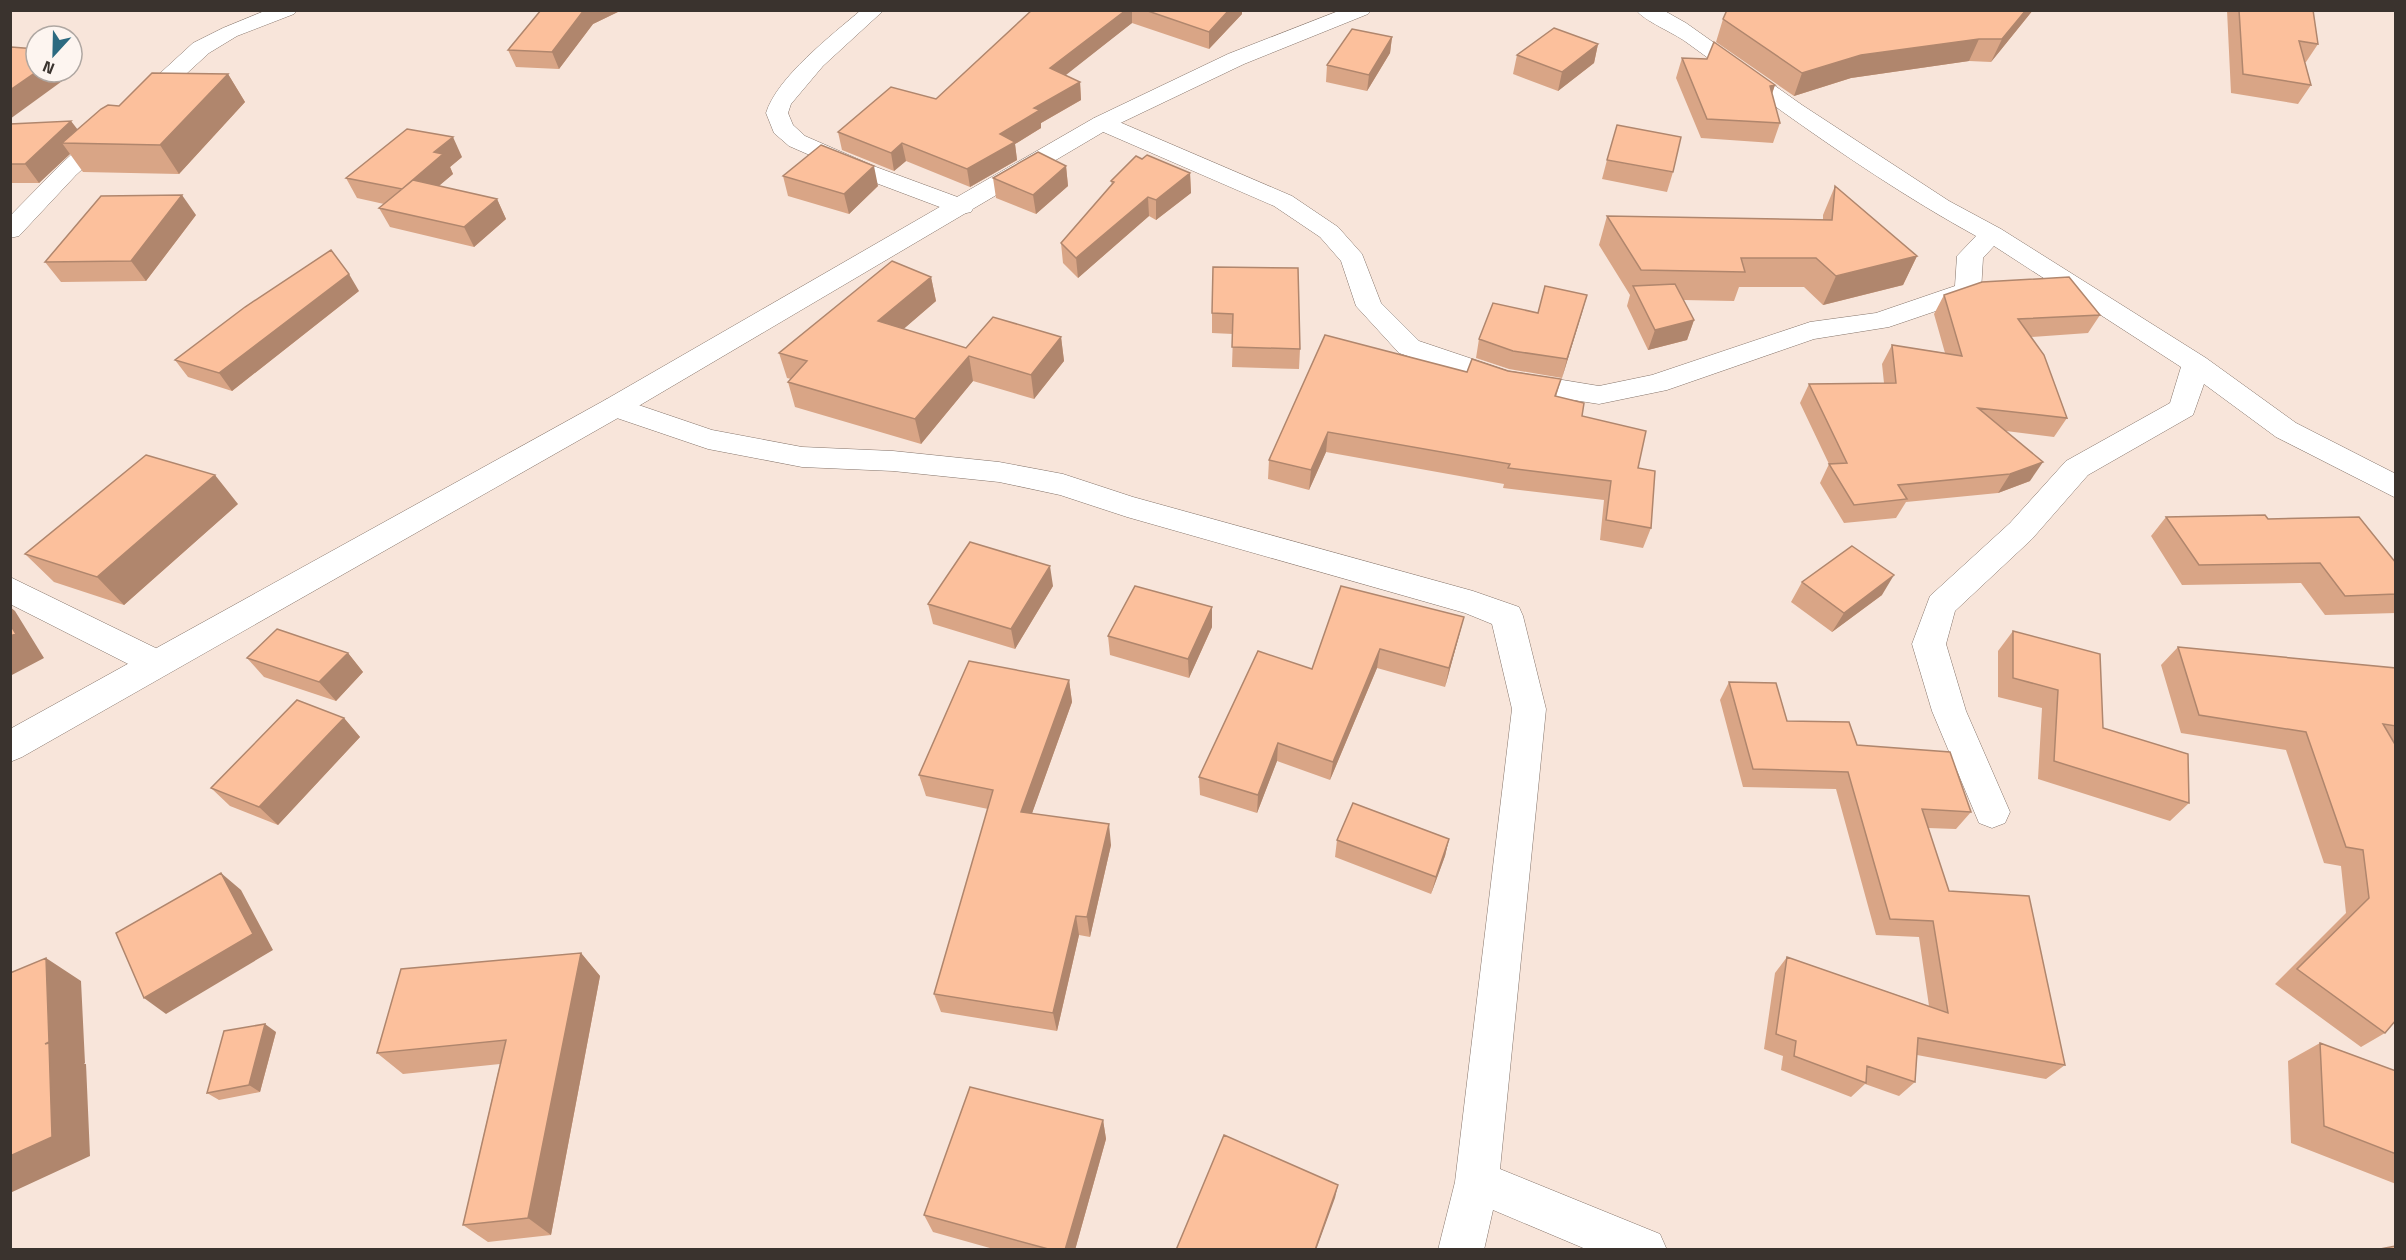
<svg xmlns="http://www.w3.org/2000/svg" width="2406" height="1260" viewBox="0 0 2406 1260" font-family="'Titillium Web',sans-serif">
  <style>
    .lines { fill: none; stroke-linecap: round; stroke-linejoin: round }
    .minor-casing { stroke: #85746a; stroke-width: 1 }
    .secondary-casing { stroke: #85746a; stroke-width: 1 }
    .minor { fill: #fff; fill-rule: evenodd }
    .secondary { fill: #fff; fill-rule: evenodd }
    .wall { fill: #d9a586 }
    .shaded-wall { fill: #b0866d }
    .building { fill: #fcc09c; stroke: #b0866d; stroke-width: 1.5 }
  </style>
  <rect width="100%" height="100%" fill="#f8e5da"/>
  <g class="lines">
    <defs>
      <path id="minor" d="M 267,10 L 297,10 L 294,14 L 237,36 L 209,53 L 76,175 L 19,236 L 10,238 L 10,216 L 60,165 L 193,43 L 223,28 Z
        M 861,10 L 884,10 L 823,66 L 791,104 L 788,113 L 793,125 L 805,136 L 876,167 L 971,202 L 974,207 L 971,212 L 962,214 L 953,212 L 860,177 L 789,146 L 774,133 L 766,113 C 777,77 832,35 861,10 Z
        M 1636,10 L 1663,10 L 1686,23 L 1802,105 L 1949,201 L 2001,229 L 2206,358 L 2296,423 L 2396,474 L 2396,498 L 2276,437 L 2204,384 L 2193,415 L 2088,475 L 2032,539 L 1955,611 L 1946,644 L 1966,711 L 2010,812 L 2005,823 L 1992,828 L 1979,823 L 1932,711 L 1912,644 L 1930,596 L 2010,523 L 2066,461 L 2170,403 L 2181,367 L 1994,246 L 1983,258 L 1981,291 L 1977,297 L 1889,327 L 1814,339 L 1667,390 L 1599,404 L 1504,389 L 1399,353 L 1356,306 L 1341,261 L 1320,237 L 1274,206 L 1094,128 L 1091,123 L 1094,118 L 1110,118 L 1292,196 L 1338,227 L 1362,254 L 1381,303 L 1419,341 L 1508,371 L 1599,386 L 1652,375 L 1810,322 L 1876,313 L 1955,286 L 1957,256 L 1976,236 C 1874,180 1780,110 1686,42 C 1674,33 1644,21 1636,10 Z
        M 615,397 L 712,430 L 802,447 L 893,451 L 999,462 L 1063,474 L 1133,497 L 1473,591 L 1519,607 L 1523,616 L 1546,709 L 1500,1169 L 1660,1234 L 1667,1250 L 1588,1250 L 1493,1210 L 1484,1250 L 1438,1250 L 1455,1182 L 1512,709 L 1492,624 L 1465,613 L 1127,517 L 1060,495 L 999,482 L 893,471 L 802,467 L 708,449 L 605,414 L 601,407 L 605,400 Z
        M 10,577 L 168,654 L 173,663 L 168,672 L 156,676 L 144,672 L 10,604 Z"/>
      <path id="secondary" d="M 1341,10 L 1371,10 L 1368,14 L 1244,64 L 1110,128 L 625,414 L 22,757 L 10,762 L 10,729 L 605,400 L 1094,118 L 1228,54 Z"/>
    </defs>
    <use href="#minor" class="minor-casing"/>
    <use href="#secondary" class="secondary-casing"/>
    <use href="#minor" class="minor"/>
    <use href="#secondary" class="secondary"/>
  </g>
  <path class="wall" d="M 536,10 L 622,10 L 593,24 L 559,69 L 516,67 L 508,50 L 540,12 Z
    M 1032,10 L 1242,10 L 1242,14 L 1209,49 L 1132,23 L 1065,75 L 1080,82 L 1081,100 L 1041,123 L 1041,128 L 1015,144 L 1017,160 L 970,187 L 906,161 L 894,171 L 842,150 L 838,132 L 936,99 Z
    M 2033,10 L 1991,62 L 1969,61 L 1851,78 L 1794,96 L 1716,42 L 1723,19 Z
    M 2227,10 L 2313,10 L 2318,44 L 2306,62 L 2305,62 L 2311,85 L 2298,104 L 2231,93 Z
    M 1392,37 L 1390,53 L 1367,91 L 1326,82 L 1327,65 Z
    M 1598,44 L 1594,63 L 1558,91 L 1513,74 L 1517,55 Z
    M 1682,58 L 1775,85 L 1772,94 L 1780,123 L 1773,143 L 1701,138 L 1676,78 Z
    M 228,74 L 245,102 L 179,174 L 83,172 L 70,154 L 39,183 L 10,183 L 10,124 L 78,130 L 119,106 Z
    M 462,157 L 450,167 L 453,174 L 438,186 L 497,199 L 506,219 L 474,247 L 390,227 L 379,208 L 384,204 L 357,198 L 346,178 Z
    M 1142,159 L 1190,173 L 1191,193 L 1156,220 L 1149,216 L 1078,278 L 1063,263 L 1061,243 L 1112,185 L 1111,181 Z
    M 1607,160 L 1673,172 L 1667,192 L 1602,179 Z
    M 1066,166 L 1068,186 L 1036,214 L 996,198 L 993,178 Z
    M 783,176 L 878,186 L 849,214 L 788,196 Z
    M 1835,186 L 1917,256 L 1903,285 L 1823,305 L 1804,287 L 1739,287 L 1734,301 L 1683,300 L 1694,320 L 1687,340 L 1648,350 L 1627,306 L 1630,295 L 1599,245 L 1607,216 L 1823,220 L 1823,215 Z
    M 196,215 L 146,281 L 61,282 L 45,262 Z
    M 1298,268 L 1300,349 L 1299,369 L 1232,367 L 1233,334 L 1212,333 L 1212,313 Z
    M 931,277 L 936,301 L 903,329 L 966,348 L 1061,337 L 1064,361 L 1034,399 L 973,381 L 921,444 L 795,407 L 788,382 L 791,379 L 787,378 L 779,353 Z
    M 359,291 L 232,391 L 188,377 L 175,360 Z
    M 1587,295 L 1562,378 L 1509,369 L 1476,358 L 1479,339 L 1538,313 Z
    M 1944,295 L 2100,315 L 2088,333 L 2031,337 L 2067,418 L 2054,437 L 2006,431 L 2030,481 L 1998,493 L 1906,502 L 1896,518 L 1844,523 L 1820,483 L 1829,464 L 1800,403 L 1809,384 L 1884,383 L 1882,364 L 1892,345 L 1945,353 L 1934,314 Z
    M 1325,335 L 1467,372 L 1508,371 L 1561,379 L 1556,397 L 1582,416 L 1638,468 L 1651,528 L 1643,548 L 1600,540 L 1604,500 L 1503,488 L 1504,484 L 1326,452 L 1309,490 L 1268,479 L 1269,460 Z
    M 238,504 L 124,605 L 54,582 L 25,554 Z
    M 2166,517 L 2268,519 L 2396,563 L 2396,613 L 2325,615 L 2301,583 L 2182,585 L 2151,536 Z
    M 1802,582 L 1882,595 L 1832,632 L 1791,602 Z
    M 1053,586 L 1015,649 L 933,624 L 928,604 Z
    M 1212,607 L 1212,627 L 1189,678 L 1110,655 L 1108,636 Z
    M 1464,617 L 1445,687 L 1377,668 L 1330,780 L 1277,761 L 1257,813 L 1200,795 L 1199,777 L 1312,669 Z
    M 2013,631 L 2103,728 L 2189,803 L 2170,821 L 2038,779 L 2042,708 L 1998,697 L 1998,651 Z
    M 2178,647 L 2396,668 L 2396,1020 L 2385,1033 L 2361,1047 L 2275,984 L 2346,913 L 2341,866 L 2324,863 L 2286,750 L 2181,733 L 2161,665 Z
    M 348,653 L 363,672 L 336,701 L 264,677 L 247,658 Z
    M 1069,680 L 1072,702 L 1032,813 L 1111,845 L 1090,937 L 1079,935 L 1057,1031 L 941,1012 L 934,994 L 988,809 L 926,796 L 919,775 Z
    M 1729,682 L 1787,721 L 1857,745 L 1971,812 L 1956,829 L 1928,828 L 1949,891 L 2065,1065 L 2046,1079 L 1917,1055 L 1915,1082 L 1899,1096 L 1865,1084 L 1851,1097 L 1781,1070 L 1783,1056 L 1764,1049 L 1775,973 L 1787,957 L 1929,1006 L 1919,937 L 1876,935 L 1836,789 L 1743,787 L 1720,700 Z
    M 344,718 L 360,737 L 278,825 L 230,806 L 211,788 Z
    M 1449,839 L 1445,856 L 1431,894 L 1335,857 L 1337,840 Z
    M 581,953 L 600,976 L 551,1235 L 488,1242 L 463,1225 L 500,1064 L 403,1074 L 377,1053 Z
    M 276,1032 L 260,1092 L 219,1100 L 207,1093 Z
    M 2320,1043 L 2396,1071 L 2396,1184 L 2291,1143 L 2288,1061 Z
    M 1103,1120 L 1106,1139 L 1075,1250 L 997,1250 L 933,1232 L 924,1215 Z"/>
  <path class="shaded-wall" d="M 584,10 L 622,10 L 593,24 L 559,69 L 552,52 Z
    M 1126,10 L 1132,10 L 1132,23 L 1052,86 L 1050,68 Z
    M 1229,10 L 1242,10 L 1242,14 L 1209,49 L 1209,32 Z
    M 2026,10 L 2033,10 L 1991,62 L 2002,39 Z
    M 1392,37 L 1390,53 L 1367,91 L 1369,75 Z
    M 1979,39 L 1969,61 L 1851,78 L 1794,96 L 1802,73 L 1861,55 Z
    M 1598,44 L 1594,63 L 1558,91 L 1562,72 Z
    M 72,65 L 76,71 L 10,119 L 10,90 L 36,72 L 72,72 Z
    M 228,74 L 245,102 L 179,174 L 160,145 Z
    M 1080,82 L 1081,100 L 1041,123 L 1041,128 L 1015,144 L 1017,160 L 970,187 L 967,169 L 1000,134 L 1034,108 Z
    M 1775,85 L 1768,104 L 1770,86 Z
    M 71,121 L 85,139 L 62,143 L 70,154 L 39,183 L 25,164 Z
    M 453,137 L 462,157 L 450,167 L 453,174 L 412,209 L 402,189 L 434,152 Z
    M 902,143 L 906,161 L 894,171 L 891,153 Z
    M 874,166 L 878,186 L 849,214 L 844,194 Z
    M 1066,166 L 1068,186 L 1036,214 L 1033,195 Z
    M 1190,173 L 1191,193 L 1156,220 L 1156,200 Z
    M 182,195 L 196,215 L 146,281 L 131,261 Z
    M 1148,197 L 1149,216 L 1078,278 L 1076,258 Z
    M 497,199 L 506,219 L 474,247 L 464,227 Z
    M 1917,256 L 1903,285 L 1823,305 L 1836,276 Z
    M 349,274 L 359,291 L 232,391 L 219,373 Z
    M 931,277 L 936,301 L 884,346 L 878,321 Z
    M 1587,295 L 1582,313 L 1562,378 L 1567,359 Z
    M 1694,320 L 1687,340 L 1648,350 L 1655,330 Z
    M 1061,337 L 1064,361 L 1034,399 L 1031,375 Z
    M 969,356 L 973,381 L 921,444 L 915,419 Z
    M 1328,432 L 1326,452 L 1309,490 L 1311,470 Z
    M 2043,462 L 2030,481 L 1998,493 L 2010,474 Z
    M 215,475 L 238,504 L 124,605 L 97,577 Z
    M 1050,566 L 1053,586 L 1015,649 L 1011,629 Z
    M 1894,575 L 1882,595 L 1832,632 L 1844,613 Z
    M 10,607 L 15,611 L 44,658 L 10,676 Z
    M 1212,607 L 1212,627 L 1189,678 L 1188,659 Z
    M 1464,617 L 1459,636 L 1445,687 L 1449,668 Z
    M 1380,649 L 1377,668 L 1330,780 L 1333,762 Z
    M 348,653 L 363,672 L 336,701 L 319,682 Z
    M 1069,680 L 1072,702 L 1025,833 L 1021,812 Z
    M 344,718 L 360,737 L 278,825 L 259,807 Z
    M 1278,743 L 1277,761 L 1257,813 L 1258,795 Z
    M 1109,824 L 1111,845 L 1090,937 L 1087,917 Z
    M 1449,839 L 1445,856 L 1431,894 L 1436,877 Z
    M 221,873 L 241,890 L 273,950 L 166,1014 L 144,998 Z
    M 1076,916 L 1079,935 L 1057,1031 L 1053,1013 Z
    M 581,953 L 600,976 L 551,1235 L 528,1218 Z
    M 46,958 L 81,981 L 85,1063 L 84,1064 L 86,1064 L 90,1156 L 10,1193 L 10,1156 L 45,1044 Z
    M 265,1024 L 276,1032 L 260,1092 L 249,1085 Z
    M 1103,1120 L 1106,1139 L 1075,1250 L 1065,1250 Z
    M 1338,1185 L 1335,1198 L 1316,1250 L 1315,1250 Z"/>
  <path class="building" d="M 541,10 L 584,10 L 552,52 L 508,50 Z
    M 1032,10 L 1126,10 L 1050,68 L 1080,82 L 1034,108 L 1040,110 L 1000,134 L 1015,142 L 967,169 L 902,143 L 891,153 L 838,132 L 891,87 L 936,99 Z
    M 1145,10 L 1229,10 L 1209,32 Z
    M 1727,10 L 2026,10 L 2002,39 L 1979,39 L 1861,55 L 1802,73 L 1723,19 Z
    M 2239,10 L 2313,10 L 2318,44 L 2299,41 L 2311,85 L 2243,74 Z
    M 1554,28 L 1598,44 L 1562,72 L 1517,55 Z
    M 1352,29 L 1392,37 L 1369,75 L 1327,65 Z
    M 1714,42 L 1775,85 L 1770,86 L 1780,123 L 1707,119 L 1682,58 L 1707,59 Z
    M 11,47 L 36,49 L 36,72 L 10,90 Z
    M 152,73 L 228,74 L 160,145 L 62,143 L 101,109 L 108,105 L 119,106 Z
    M 71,121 L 25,164 L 10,164 L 10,124 Z
    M 1617,125 L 1681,137 L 1673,172 L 1607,160 Z
    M 407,129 L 453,137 L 434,152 L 443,154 L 402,189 L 346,178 Z
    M 821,145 L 874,166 L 844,194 L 783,176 Z
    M 1038,152 L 1066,166 L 1033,195 L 993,178 Z
    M 1147,155 L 1190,173 L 1156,200 L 1148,197 L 1076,258 L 1061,243 L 1114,182 L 1111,181 L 1136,156 L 1142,159 Z
    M 413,180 L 497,199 L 464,227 L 379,208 Z
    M 1835,186 L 1917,256 L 1836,276 L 1816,258 L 1741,258 L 1745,272 L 1641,270 L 1607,216 L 1832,220 Z
    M 182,195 L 131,261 L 45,262 L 101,196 Z
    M 331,250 L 349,274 L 219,373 L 175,360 L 245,307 Z
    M 892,261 L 931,277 L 878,321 L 966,348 L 993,317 L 1061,337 L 1031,375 L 969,356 L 915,419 L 788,382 L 807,361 L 779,353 Z
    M 1213,267 L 1298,268 L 1300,349 L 1232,347 L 1233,314 L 1212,313 Z
    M 2069,277 L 2100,315 L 2018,319 L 2044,355 L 2067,418 L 1978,408 L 2043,462 L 2010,474 L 1898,485 L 1907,499 L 1854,505 L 1829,464 L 1847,463 L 1809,384 L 1896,383 L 1892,345 L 1962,356 L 1944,295 L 1982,282 Z
    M 1675,284 L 1694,320 L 1655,330 L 1633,286 Z
    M 1545,286 L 1587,295 L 1567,359 L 1513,351 L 1479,339 L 1493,303 L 1538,313 Z
    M 1325,335 L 1467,372 L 1472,359 L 1508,371 L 1561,379 L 1555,396 L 1584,403 L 1582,416 L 1646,431 L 1638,468 L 1655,471 L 1651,528 L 1606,520 L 1611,481 L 1508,468 L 1510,464 L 1328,432 L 1311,470 L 1269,460 Z
    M 146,455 L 215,475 L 97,577 L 25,554 Z
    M 2265,515 L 2268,519 L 2359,517 L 2396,563 L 2396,594 L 2345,596 L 2320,563 L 2199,565 L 2166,517 Z
    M 970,542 L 1050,566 L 1011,629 L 928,604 Z
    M 1852,546 L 1894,575 L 1844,613 L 1802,582 Z
    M 1135,586 L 1212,607 L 1188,659 L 1108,636 Z
    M 1341,586 L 1464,617 L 1449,668 L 1380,649 L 1333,762 L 1278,743 L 1258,795 L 1199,777 L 1258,651 L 1312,669 Z
    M 10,624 L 16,634 L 10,636 Z
    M 277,629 L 348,653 L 319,682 L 247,658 Z
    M 2013,631 L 2100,654 L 2103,728 L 2188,754 L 2189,803 L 2054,761 L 2058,690 L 2013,678 Z
    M 2178,647 L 2396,668 L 2396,726 L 2383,724 L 2396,746 L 2396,1020 L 2385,1033 L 2297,969 L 2369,898 L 2363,850 L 2346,847 L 2306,732 L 2199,715 Z
    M 969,661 L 1069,680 L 1021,812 L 1109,824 L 1087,917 L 1076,916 L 1053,1013 L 934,994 L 993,790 L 919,775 Z
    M 1729,682 L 1776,683 L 1787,721 L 1849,722 L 1857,745 L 1950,752 L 1971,812 L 1922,809 L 1949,891 L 2029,896 L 2065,1065 L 1918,1038 L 1915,1082 L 1867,1066 L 1866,1083 L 1794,1056 L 1796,1041 L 1776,1034 L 1787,957 L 1948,1013 L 1933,921 L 1890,919 L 1848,772 L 1753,769 Z
    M 297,700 L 344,718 L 259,807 L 211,788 Z
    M 1353,803 L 1449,839 L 1436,877 L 1337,840 Z
    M 221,873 L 253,934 L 144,998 L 116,933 Z
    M 581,953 L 528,1218 L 463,1225 L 506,1040 L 377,1053 L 401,969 Z
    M 46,958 L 49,1042 L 45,1044 L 49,1043 L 52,1137 L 10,1156 L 10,973 Z
    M 265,1024 L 249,1085 L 207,1093 L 224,1031 Z
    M 2320,1043 L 2396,1071 L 2396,1154 L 2324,1126 Z
    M 970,1087 L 1103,1120 L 1065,1250 L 1052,1250 L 924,1215 Z
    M 1224,1135 L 1338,1185 L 1315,1250 L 1176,1250 Z
    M 2396,1246 L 2396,1250 L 2375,1250 Z"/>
  <rect width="2406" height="1260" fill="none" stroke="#3a332e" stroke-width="24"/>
  <g transform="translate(54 54) rotate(202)"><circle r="28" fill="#fdf5f0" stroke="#afa7a2" stroke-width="1.5"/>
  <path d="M0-4.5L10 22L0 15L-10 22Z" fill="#2c6a80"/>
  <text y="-9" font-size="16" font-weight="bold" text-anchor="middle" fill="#3a332e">N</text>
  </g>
</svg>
